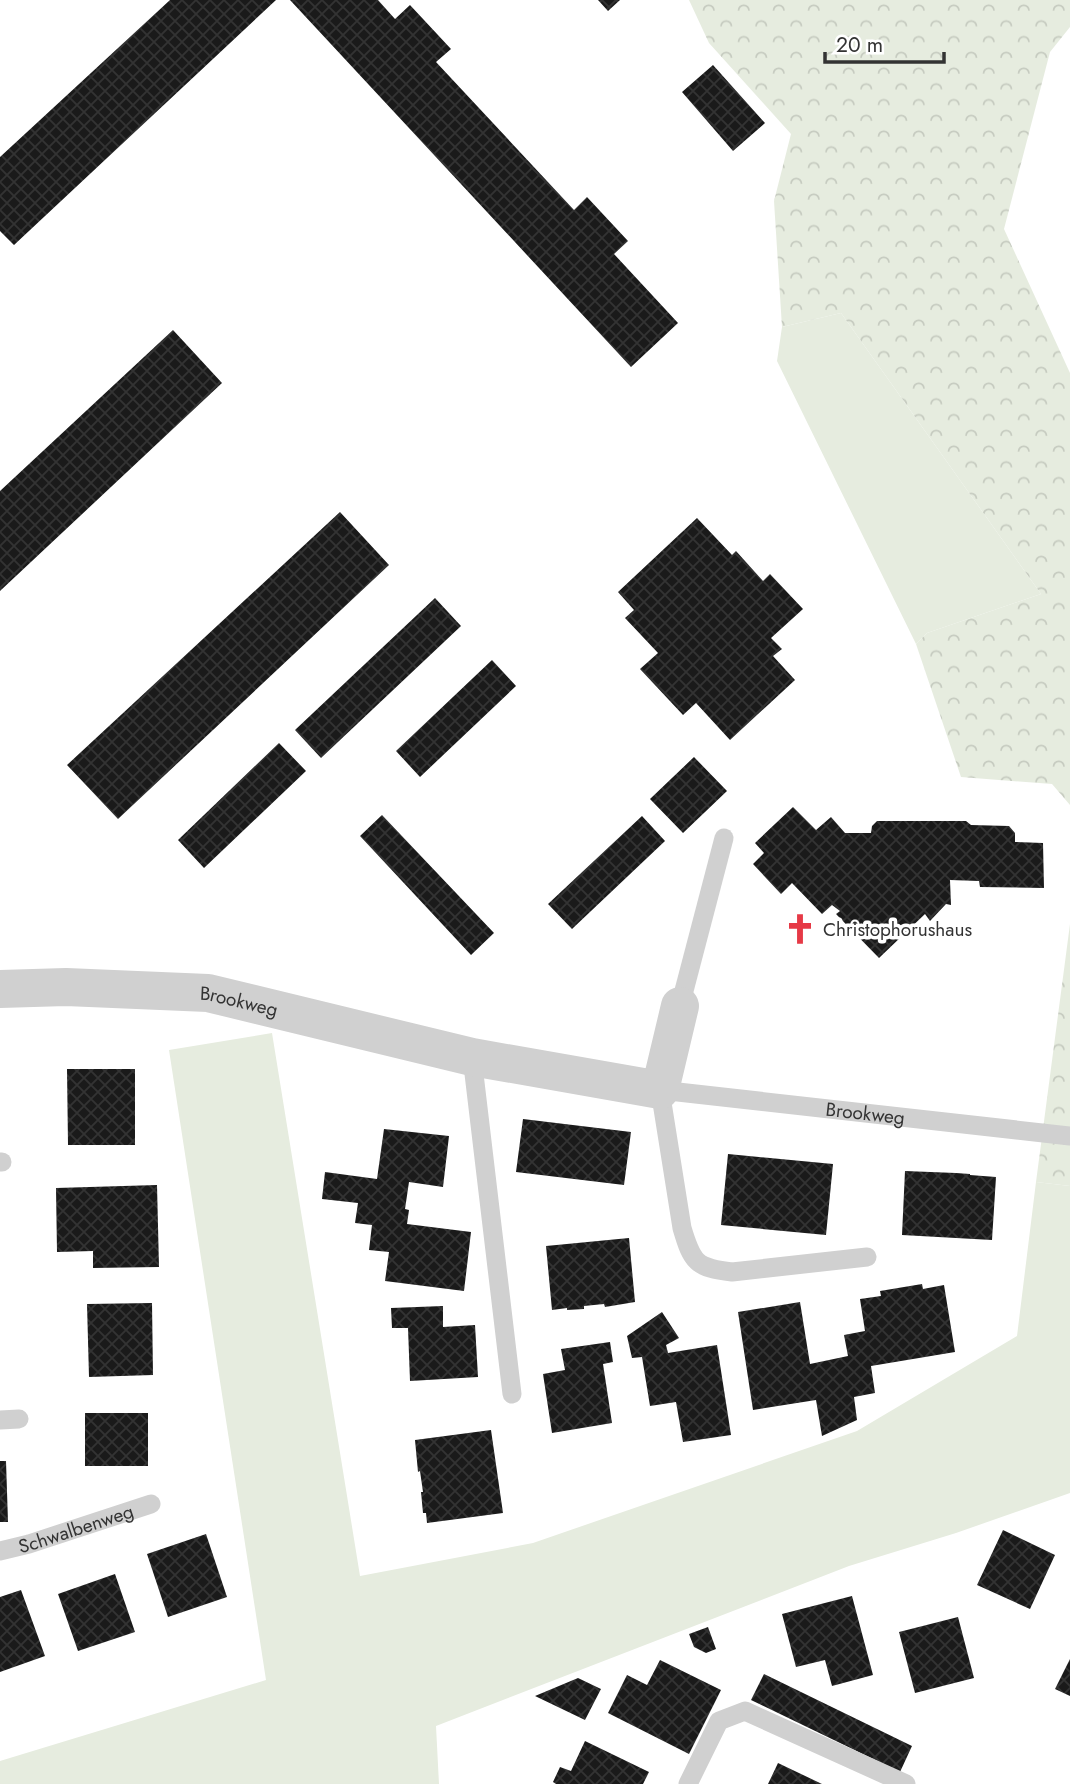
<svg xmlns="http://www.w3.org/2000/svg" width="1070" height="1784" viewBox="0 0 1070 1784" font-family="Jost,sans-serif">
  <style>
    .green { fill: #e6ecdf }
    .forest { fill: url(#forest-crowns) }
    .building { fill: url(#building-cross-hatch) }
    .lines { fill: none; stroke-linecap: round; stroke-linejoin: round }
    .lane { stroke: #d0d0d0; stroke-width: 19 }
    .street { stroke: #d0d0d0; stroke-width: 38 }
    .labels { text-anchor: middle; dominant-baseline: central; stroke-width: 7; stroke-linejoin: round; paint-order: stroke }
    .poi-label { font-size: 19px; fill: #333; stroke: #fff; text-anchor: start }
    .street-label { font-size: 19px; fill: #333; stroke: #fff }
  </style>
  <defs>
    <pattern id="forest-crowns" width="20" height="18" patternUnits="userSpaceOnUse" patternTransform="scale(1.75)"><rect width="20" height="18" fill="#e6ecdf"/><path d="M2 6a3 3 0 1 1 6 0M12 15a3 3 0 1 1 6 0" fill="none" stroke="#c6cbc0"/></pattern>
    <pattern id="building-cross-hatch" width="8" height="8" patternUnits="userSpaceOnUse" patternTransform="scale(1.75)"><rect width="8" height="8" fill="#1a1a1a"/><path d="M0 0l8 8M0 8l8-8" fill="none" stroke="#333"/></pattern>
  </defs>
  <rect width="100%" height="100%" fill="#fff"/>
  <path class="green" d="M 841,313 L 1041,594 L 927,633 L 916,644 L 777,361 L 782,327 Z
    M 272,1033 L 360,1576 L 533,1543 L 857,1431 L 1017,1336 L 1036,1182 L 1070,1186 L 1070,1493 L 956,1533 L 849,1566 L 436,1726 L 439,1784 L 0,1784 L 0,1761 L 266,1680 L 169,1050 Z"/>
  <path class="forest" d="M 689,0 L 1070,0 L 1070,27 L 1050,52 L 1004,229 L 1070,373 L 1070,805 L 1052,784 L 961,777 L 916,644 L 927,633 L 1041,594 L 841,313 L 782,327 L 774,201 L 791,134 L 709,43 Z
    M 1070,924 L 1070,1186 L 1036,1182 Z"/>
  <path class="building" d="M 170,0 L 276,0 L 14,245 L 0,231 L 0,157 Z
    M 290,0 L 378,0 L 395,19 L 410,5 L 451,49 L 436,62 L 574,210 L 587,197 L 628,241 L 614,254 L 678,323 L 631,367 Z
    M 598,0 L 620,0 L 608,11 Z
    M 713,65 L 765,123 L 733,151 L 682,92 Z
    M 173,330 L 222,383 L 0,591 L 0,491 Z
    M 340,512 L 389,565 L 118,819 L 67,765 Z
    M 697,518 L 732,555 L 736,551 L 763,581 L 770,574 L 803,609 L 771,638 L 782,649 L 773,656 L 795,680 L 730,740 L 696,703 L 683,715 L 640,669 L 658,653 L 625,618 L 634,610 L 618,592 Z
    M 435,598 L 461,626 L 321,758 L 295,730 Z
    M 492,660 L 516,686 L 420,777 L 396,751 Z
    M 279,743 L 306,771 L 204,868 L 178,840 Z
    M 694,757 L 727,791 L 683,833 L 650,799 Z
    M 793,807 L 816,830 L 831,817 L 845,833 L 871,833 L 872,826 L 877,821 L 966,821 L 971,825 L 1009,826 L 1015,833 L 1015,842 L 1043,843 L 1044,888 L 980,887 L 979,881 L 950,880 L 951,905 L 946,904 L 930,921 L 925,914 L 879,958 L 836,914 L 840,911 L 832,905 L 822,914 L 792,883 L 781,894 L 753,864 L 764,853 L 755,843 Z
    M 382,815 L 494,933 L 471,955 L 360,836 Z
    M 642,816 L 665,841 L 572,929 L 548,904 Z
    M 67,1069 L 135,1069 L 135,1145 L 68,1145 Z
    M 523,1119 L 631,1132 L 624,1185 L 516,1172 Z
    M 384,1129 L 449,1136 L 443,1187 L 409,1182 L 405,1209 L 409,1210 L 407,1224 L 471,1232 L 464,1291 L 385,1281 L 389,1252 L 369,1250 L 372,1225 L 355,1223 L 358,1203 L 322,1199 L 325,1172 L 377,1179 Z
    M 728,1154 L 833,1164 L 826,1235 L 721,1225 Z
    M 905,1171 L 956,1173 L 970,1174 L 970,1175 L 996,1177 L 992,1240 L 902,1235 Z
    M 157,1185 L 159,1267 L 93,1268 L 93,1251 L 57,1252 L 56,1188 Z
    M 629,1238 L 635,1302 L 605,1307 L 604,1304 L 584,1306 L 584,1309 L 567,1310 L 567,1308 L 552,1310 L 546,1246 Z
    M 922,1284 L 923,1289 L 944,1285 L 955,1352 L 871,1366 L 875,1393 L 854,1397 L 857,1420 L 822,1436 L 816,1400 L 753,1410 L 738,1312 L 800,1302 L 810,1364 L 848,1356 L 844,1335 L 865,1331 L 860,1299 L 881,1296 L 880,1291 Z
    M 152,1303 L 153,1375 L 89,1377 L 87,1304 Z
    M 443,1306 L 443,1327 L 475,1325 L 478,1377 L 410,1381 L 408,1328 L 392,1328 L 391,1308 Z
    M 662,1312 L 679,1338 L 666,1345 L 668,1353 L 717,1345 L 731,1435 L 683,1442 L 676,1402 L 650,1406 L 642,1357 L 632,1358 L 627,1336 Z
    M 610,1342 L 613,1362 L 603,1364 L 612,1423 L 552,1433 L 543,1374 L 565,1370 L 561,1349 Z
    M 85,1413 L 148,1413 L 148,1466 L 85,1466 Z
    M 491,1430 L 503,1513 L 427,1523 L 426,1513 L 423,1513 L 421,1492 L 423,1492 L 420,1471 L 418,1472 L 415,1440 Z
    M 0,1461 L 6,1461 L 8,1522 L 0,1522 Z
    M 1003,1530 L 1055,1555 L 1030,1609 L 977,1585 Z
    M 206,1534 L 227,1597 L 168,1617 L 147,1554 Z
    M 115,1574 L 135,1632 L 78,1651 L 58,1594 Z
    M 21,1590 L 45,1656 L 0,1672 L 0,1597 Z
    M 852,1596 L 873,1675 L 832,1686 L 825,1660 L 796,1667 L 782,1614 Z
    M 958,1617 L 974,1678 L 915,1693 L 899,1632 Z
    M 708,1627 L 716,1649 L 706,1653 L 694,1647 L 689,1634 Z
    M 1070,1659 L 1070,1696 L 1055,1689 Z
    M 660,1660 L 721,1690 L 689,1754 L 608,1713 L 627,1675 L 647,1685 Z
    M 764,1674 L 912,1746 L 900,1772 L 751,1700 Z
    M 578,1678 L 601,1689 L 585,1720 L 535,1696 Z
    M 585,1741 L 649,1772 L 643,1784 L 556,1784 L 553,1782 L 560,1767 L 571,1771 Z
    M 778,1763 L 822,1784 L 768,1784 Z"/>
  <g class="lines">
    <g class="lane">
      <path d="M 680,1006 L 724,838"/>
      <path d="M 472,1057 L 512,1394"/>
      <path d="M 0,1162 L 2,1162"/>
      <path id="s1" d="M 867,1257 L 732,1272 C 696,1268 692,1262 682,1228 L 660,1090 L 1070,1136"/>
      <path d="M 0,1420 L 19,1419"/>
      <path id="s2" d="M 0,1551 L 29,1544 L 151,1504"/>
      <path d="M 688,1784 L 719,1721 L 745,1711 L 906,1784"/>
    </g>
    <path class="street" id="s3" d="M 0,989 L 66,987 L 208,993 L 472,1057 L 660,1090 L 680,1006"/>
  </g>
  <defs>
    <symbol id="church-bare" viewBox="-9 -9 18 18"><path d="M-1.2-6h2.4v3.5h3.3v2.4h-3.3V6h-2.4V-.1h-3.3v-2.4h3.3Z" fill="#e63946" stroke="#fff" stroke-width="2.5" paint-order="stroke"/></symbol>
  </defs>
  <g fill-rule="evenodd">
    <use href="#church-bare" x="778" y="907" width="44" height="44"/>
  </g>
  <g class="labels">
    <g class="poi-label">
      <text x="823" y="929">Christophorushaus</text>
    </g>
    <g class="street-label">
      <text stroke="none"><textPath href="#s3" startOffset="240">Brookweg</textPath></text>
      <text stroke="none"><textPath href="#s1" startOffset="556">Brookweg</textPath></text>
      <text stroke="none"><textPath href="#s2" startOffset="79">Schwalbenweg</textPath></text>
    </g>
  </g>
  <path d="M825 52v10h119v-10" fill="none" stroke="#333333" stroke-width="3.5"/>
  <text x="836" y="52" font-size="21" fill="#333333" stroke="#ffffff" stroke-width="5" paint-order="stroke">20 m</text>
</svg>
